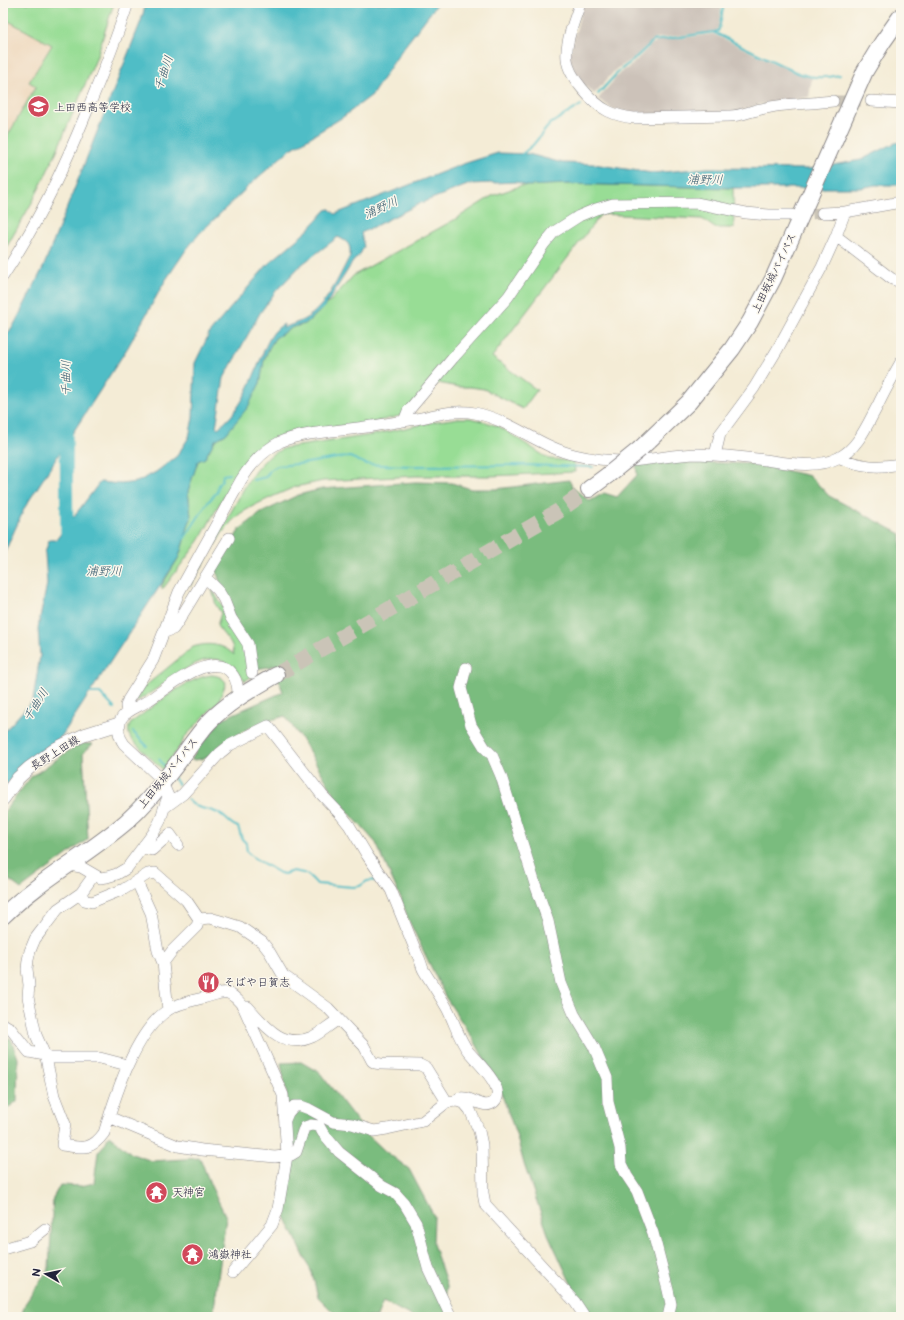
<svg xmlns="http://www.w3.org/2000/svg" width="904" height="1320" viewBox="0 0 904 1320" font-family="'Balsamiq Sans','Klee One',sans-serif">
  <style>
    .built { fill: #eed7bb }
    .industrial { fill: #ccc2b9 }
    .green { fill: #98dd95; stroke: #5d8068 }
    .forest { fill: #7abc7e; stroke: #4e6f5c }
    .water { fill: #4fbdc6; stroke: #387080; fill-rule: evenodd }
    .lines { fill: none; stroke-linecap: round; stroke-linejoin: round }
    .stream { stroke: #4fbdc6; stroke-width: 2 }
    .river { stroke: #4fbdc6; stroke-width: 13 }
    .minor-tunnel { stroke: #cac4b7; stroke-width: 11; stroke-dasharray: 11 5.5; stroke-linecap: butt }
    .highway-tunnel { stroke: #cac4b7; stroke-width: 16; stroke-dasharray: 16 8; stroke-linecap: butt }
    .minor-casing { stroke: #8b8788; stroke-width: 12 }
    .major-casing { stroke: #8b8788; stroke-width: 14 }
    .highway-casing { stroke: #8b8788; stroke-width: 18 }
    .minor { stroke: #fff; stroke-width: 11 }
    .major { stroke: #fff; stroke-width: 13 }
    .highway { stroke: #fff; stroke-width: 16 }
    .highway-bridge-casing { stroke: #8b8788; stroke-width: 18; stroke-linecap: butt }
    .highway-bridge { stroke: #fff; stroke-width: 16 }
    .labels { text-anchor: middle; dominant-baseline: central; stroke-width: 3; stroke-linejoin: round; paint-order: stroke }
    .poi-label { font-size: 11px; fill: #22223b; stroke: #fbf7ec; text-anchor: start }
    .street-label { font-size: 11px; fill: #22223b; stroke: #fbf7ec }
    .water-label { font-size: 12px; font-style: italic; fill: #32586c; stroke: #fbf7ec }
  </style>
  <rect width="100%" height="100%" fill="#fbf7ec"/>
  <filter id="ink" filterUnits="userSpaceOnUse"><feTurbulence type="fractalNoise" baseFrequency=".025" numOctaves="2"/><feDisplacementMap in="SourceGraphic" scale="8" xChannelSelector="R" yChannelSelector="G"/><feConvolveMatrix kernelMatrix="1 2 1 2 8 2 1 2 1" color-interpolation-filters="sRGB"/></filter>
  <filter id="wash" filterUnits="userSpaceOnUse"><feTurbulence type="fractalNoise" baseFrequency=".012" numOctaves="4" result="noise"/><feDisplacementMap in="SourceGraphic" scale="16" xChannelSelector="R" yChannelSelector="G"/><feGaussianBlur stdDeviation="0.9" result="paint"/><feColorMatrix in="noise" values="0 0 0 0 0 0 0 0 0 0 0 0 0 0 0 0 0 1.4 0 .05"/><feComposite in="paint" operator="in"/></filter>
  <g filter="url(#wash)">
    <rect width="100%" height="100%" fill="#f4ecd6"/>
    <path class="built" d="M 3,3 L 114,3 L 96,59 L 55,155 L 34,199 L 3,253 Z"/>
    <path class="industrial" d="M 583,3 L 722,3 L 718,28 L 716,31 L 658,38 L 653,40 L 631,60 L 616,69 L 594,94 L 577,79 L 569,59 Z
      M 713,34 L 792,72 L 812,78 L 809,97 L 761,104 L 736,112 L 634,115 L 618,112 L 598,99 L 620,73 L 632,65 L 650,46 L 654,43 L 659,41 Z"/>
    <path class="green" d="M 3,3 L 114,3 L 96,59 L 55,155 L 34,199 L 3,253 L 3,144 L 36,86 L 29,82 L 52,45 L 3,18 Z
      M 567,184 L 733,188 L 734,228 L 715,228 L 702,219 L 601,214 L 492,357 L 537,390 L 523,409 L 484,389 L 470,387 L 459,387 L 438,383 L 404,415 L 366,424 L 297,430 L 275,438 L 266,443 L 257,450 L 245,464 L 221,501 L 199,541 L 162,590 L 162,585 L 179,557 L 191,517 L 188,491 L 198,461 L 205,458 L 215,440 L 226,434 L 260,383 L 264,360 L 269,348 L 275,338 L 293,327 L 305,324 L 324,308 L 354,275 L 454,220 L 492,196 L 520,186 Z
      M 459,418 L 470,418 L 486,422 L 500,427 L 549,459 L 574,461 L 575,472 L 490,476 L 416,476 L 323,481 L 295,487 L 274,496 L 255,505 L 241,513 L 232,521 L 222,533 L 190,586 L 247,483 L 255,471 L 264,461 L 274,453 L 285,448 L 372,435 L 438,421 Z
      M 212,589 L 241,637 L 252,676 L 245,681 C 219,644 197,661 168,681 C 158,688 147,695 137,701 L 136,699 L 144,687 L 193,647 C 208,642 224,644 234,655 L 232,645 L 217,626 L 221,613 L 216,605 Z
      M 212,675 C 218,676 223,677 226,683 L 218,703 L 212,708 L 185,737 L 180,746 L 163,770 L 131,739 C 128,733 127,728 132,722 C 153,707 187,677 212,675 Z"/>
    <path class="forest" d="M 663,462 L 683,462 L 758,464 L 810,476 L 829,496 L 901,534 L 901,1317 L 585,1317 L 574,1290 L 548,1234 L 524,1164 L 516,1134 L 498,1084 L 475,1042 L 446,998 L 409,921 L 401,899 L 376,843 L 336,798 L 305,744 L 285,716 C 272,720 255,724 244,731 C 227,741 213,761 191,760 L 202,742 L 222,719 L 283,692 L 273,665 L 270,667 L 254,669 L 220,584 L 216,567 L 240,529 L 261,513 L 298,495 L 322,489 L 415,482 L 452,483 L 471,489 L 496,489 L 569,480 L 573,488 L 590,501 L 604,493 L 617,497 L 637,475 L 636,464 Z
      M 80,743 L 93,744 L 83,753 L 88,839 L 21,889 L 5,877 L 3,880 L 3,813 L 31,777 Z
      M 3,1036 L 11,1039 L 18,1058 L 17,1101 L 3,1112 Z
      M 301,1062 L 320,1073 L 368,1135 L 385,1151 L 409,1169 L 434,1216 L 433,1244 L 447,1285 L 447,1317 L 413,1317 L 383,1301 L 377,1317 L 338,1317 L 318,1297 L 312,1273 L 283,1212 L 291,1163 L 287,1097 L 281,1063 Z
      M 109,1135 L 132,1154 L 152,1161 L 200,1158 L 211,1186 L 226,1217 L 213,1317 L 21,1317 L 25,1304 L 49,1268 L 53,1198 L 60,1185 L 81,1186 L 94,1183 L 98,1152 L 105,1144 Z"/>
    <path class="water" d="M 146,3 L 438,3 L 401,51 L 372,95 L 343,117 L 288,151 L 253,182 L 199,234 L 186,250 L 165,281 L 128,347 L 25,507 L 3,556 L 3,340 L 15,323 L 43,268 L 141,21 Z
      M 901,142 L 901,185 L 875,185 L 861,188 L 733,188 L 567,184 L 527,186 L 516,182 L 470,184 L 421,203 L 361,233 L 364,247 L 360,254 L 352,263 L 324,308 L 305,324 L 293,327 L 275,338 L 269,348 L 264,360 L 260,383 L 248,407 L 226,434 L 215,440 L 205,458 L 198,461 L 188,491 L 191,517 L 179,557 L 61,737 L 25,763 L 3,789 L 3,733 L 33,700 L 40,656 L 38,628 L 47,584 L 45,553 L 49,540 L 56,540 L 100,482 L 121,484 L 137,482 L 156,472 L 177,456 L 189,437 L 193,418 L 195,363 L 210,332 L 268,264 L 308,230 L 326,210 L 330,209 L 335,214 L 463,164 L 498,153 L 528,154 L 563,163 L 593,164 L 652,173 L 707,168 L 810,169 L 861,160 L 895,143 ZM 338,237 C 348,242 351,244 350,256 C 338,278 327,307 303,320 C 297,323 290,325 283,328 L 284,324 C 268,332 264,353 257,368 C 248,390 238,414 218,428 L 216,427 L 224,378 L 260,313 L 276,291 L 301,265 Z"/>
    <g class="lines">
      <path class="stream" d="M 714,32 L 718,31 L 719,29 L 724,3
        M 598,94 L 620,70 L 631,62 L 649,45 L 653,41 L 713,32 L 783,66 C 803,77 818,80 840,75
        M 521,155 L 533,145 L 550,124 L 581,105
        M 253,480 L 266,477 L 270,470 L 277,466 L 307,463 L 337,458 L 350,457 L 366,464 L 383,465 L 414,466 L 522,465 L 593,467
        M 184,539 L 208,502 L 217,492 L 218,485 L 222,480 L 223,475 L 229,474
        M 87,693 L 100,693 L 114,708
        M 133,732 L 147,746
        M 159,759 L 166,768
        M 174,778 L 179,785
        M 187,799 C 197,811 208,807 220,814 C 227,818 229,824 238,827 L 242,839 L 246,843 L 247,852 L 254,858 L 280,873 L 284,874 L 293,871 C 297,872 299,872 303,873 C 309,874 313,880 317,884 L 353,887 L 360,886 L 367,881 L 379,880"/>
      <path class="river" d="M 66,425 L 67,544"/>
    </g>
  </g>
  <g filter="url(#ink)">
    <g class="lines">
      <path class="minor-tunnel" d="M 833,101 L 871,101
        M 796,215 L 822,213"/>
      <path class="highway-tunnel" d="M 276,675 L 557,512 L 589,489"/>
      <defs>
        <path id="minor" d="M 580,3 C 575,20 565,41 567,59 C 568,76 592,103 608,111 C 616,115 625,117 634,118 L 730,116 C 741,116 750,111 761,109 C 784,103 809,104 833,101
          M 871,101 L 901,103
          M 822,213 L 845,212 L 901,202
          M 836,236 L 892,279 L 901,282
          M 3,276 C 37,225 64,168 87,111 C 102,75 116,40 128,3
          M 404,421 L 408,411 L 453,358 L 508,297 L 544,244 L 554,232 L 579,216 L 596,209 L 613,204 L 696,203 L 746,213 L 769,215 L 792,215
          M 715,455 L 720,434 L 754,388 L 777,350 L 822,267 L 836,236 L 845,212
          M 840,458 C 862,467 878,468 901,464
          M 205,577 L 218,590 L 224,600 L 231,618 L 248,644 L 252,673
          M 165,632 L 173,629 L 178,622 L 229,538
          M 466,668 L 461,688 L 471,725 L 485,748 L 492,755 L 501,776 L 535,884 L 548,921 L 561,983 L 574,1014 L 594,1047 L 607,1078 L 608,1102 L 620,1148 L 621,1164 L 627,1176 L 637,1191 L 653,1233 L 668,1290 L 671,1304 L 668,1317
          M 127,713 L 126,706 L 128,700 L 153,660 L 179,592 L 241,480 C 251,464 262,451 280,442 C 305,431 345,431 372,426 C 387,424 402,421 416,419 C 436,415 456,409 475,413 C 511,420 540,447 575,455 C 591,459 614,461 631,461 C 653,460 675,454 698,454 C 717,455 738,457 757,459 C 783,462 814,470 838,458 C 858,449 868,423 878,405 C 885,390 893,376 901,362
          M 157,775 L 124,744 C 119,737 116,727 121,719 C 126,710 141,706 149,700 C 166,689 213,648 232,674 C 237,680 239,690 237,697
          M 164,808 L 183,794 L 220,753 L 230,745 L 268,726 L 322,795 L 341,815 L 349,825 L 367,855 L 391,890 L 417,954 C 421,960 421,966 424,971 C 432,984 441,997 448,1010 C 455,1024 459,1039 468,1051 C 475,1060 508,1089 494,1102 C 483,1111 471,1095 459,1098
          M 144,845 L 148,849 L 152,850 L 170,834 L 178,845
          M 69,865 L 81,867 L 100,878 L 107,877 L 117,874 L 127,868 L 154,832 L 160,821 L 168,796 L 164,787
          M 94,875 L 81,893 L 58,909 L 51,918 L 35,939 L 30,951 L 28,960 L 27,969 L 29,985 L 28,997 L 36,1035 L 46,1058 L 54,1096 L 65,1124 L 62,1145 C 82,1148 91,1151 104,1133 C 115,1097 135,1031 168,1010 C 178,1003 192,1001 203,998 C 225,992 227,987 243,1006 L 283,1095 L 287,1156 L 278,1209 L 272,1225 L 254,1247 L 233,1272
          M 137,882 L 151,913 L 158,951 L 163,963 L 168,1010
          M 81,893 L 84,900 L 92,902 L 124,889 L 148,874 L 155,873 L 186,900 L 199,919 L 210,918 L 224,922 L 240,927 L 262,942 L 269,951 L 283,975 L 328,1008 L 364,1046 L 372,1061 L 375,1063 L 381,1064 L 420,1065 L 426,1068 L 447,1102 L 456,1101 L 464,1103 L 470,1110 L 479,1131 L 482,1145 L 483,1193 L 485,1204 L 575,1302 L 585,1317
          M 163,963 L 172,951 L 197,926 L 199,919
          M 245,1007 L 248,1007 C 265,1026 283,1050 312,1037 C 321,1033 329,1025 338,1020
          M 3,1024 L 10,1028 L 29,1052 L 45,1055
          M 46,1058 L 100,1058 L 127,1065
          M 109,1117 L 178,1146 L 202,1150 L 275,1157 L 291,1155 L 296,1152 L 303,1131 L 305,1127 L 311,1125 L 319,1126 L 323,1133 L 339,1152 L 382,1186 L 395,1193 L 404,1203 L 416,1223 L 428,1268 L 451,1317
          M 285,1120 L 288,1113 L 294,1106 L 301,1106 L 309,1109 L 333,1122 L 352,1124 L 374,1131 L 387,1129 L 423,1121 L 447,1102
          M 3,1249 L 30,1241 L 45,1229"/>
        <path id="major" d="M 3,799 L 18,778 L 29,768 L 57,748 L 84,735 L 119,724"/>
        <path id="highway" d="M 640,449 L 689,402 L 732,349 L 750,322 L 773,279 L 865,71 L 882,43 L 901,16
          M 589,489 L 608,475
          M 3,916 C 40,880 86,856 126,822 C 143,807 158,789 172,770 C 185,754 195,737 209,722 C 228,702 252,689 276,675"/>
      </defs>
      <use href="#minor" class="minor-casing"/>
      <use href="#major" class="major-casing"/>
      <use href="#highway" class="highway-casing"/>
      <use href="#minor" class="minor"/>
      <use href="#major" class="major"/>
      <use href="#highway" class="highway"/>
      <defs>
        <path id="highway-bridge" d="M 608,475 L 640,449"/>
      </defs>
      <use href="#highway-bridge" class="highway-bridge-casing"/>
      <use href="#highway-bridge" class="highway-bridge"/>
    </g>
  </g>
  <defs>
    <symbol id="school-disc" viewBox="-11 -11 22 22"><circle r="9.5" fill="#d1495b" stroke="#fbf7ec"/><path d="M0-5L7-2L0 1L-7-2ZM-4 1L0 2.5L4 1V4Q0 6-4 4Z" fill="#fff"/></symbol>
    <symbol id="restaurant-disc" viewBox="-11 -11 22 22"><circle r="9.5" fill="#d1495b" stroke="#fbf7ec"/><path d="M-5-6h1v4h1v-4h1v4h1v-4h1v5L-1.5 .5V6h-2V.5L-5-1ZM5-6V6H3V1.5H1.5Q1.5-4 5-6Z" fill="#fff"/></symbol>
    <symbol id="temple-disc" viewBox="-11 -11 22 22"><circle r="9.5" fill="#d1495b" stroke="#fbf7ec"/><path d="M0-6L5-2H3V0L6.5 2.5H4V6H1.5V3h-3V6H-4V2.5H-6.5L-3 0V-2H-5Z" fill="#fff"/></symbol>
  </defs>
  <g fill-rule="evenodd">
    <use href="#school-disc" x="26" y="94" width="25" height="25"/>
    <use href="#restaurant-disc" x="196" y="970" width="25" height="25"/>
    <use href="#temple-disc" x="144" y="1180" width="25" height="25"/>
    <use href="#temple-disc" x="180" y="1242" width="25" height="25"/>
  </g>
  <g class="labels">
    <g class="poi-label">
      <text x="54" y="107">上田西高等学校</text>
      <text x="224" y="982">そばや日賀志</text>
      <text x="172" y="1192">天神宮</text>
      <text x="208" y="1254">鴻嶽神社</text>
    </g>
    <g class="street-label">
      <text transform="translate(774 273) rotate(-64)">上田坂城バイパス</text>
      <text transform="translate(55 753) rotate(-32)">長野上田線</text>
      <text transform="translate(168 773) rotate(-51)">上田坂城バイパス</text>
    </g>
    <g class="water-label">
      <text transform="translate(164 73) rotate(-72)">千曲川</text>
      <text transform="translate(705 180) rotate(1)">浦野川</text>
      <text transform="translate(381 208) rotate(-25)">浦野川</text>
      <text transform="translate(66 378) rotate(-90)">千曲川</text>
      <text x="104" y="571">浦野川</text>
      <text transform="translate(36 705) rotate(-57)">千曲川</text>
    </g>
  </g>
  <rect width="904" height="1320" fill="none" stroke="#fbf7ec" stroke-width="16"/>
  <g transform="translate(46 1274) rotate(279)" stroke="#fbf7ec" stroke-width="3" paint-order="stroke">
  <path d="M0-3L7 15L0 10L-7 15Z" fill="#22223b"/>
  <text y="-6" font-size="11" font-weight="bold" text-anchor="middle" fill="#22223b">N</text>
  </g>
</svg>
